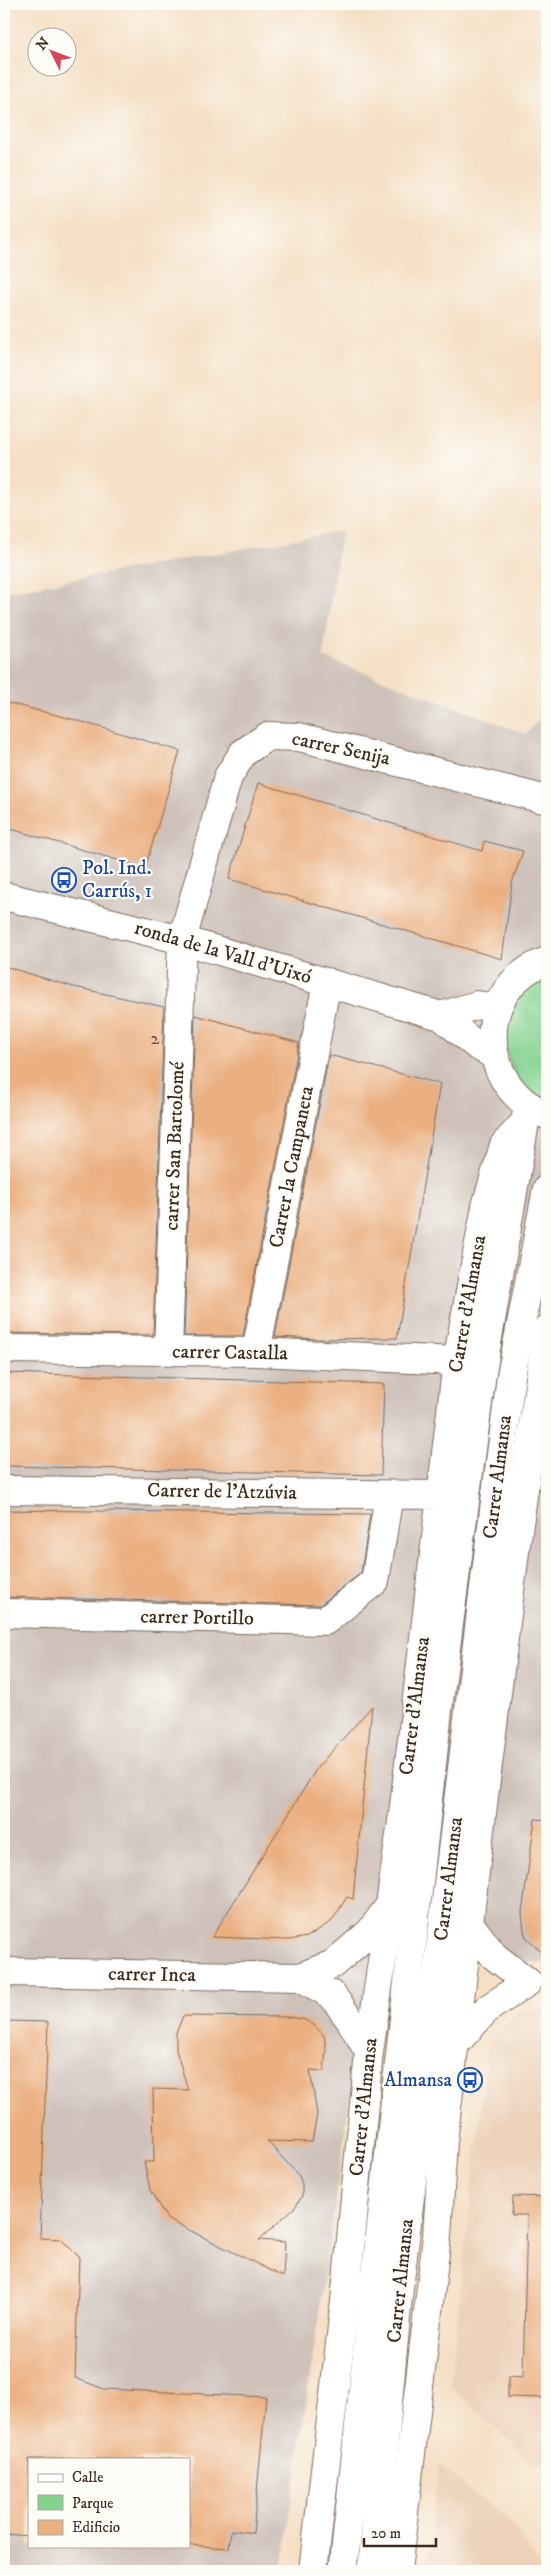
<svg xmlns="http://www.w3.org/2000/svg" width="551" height="2575" viewBox="0 0 551 2575" font-family="'IM FELL DW Pica',serif">
  <style>
    .built { fill: #edd2ba }
    .industrial { fill: #cec1ba; fill-rule: evenodd }
    .green { fill: #83d18f; stroke: #5f7e56 }
    .building { fill: #ebb082 }
    .lines { fill: none; stroke-linecap: round; stroke-linejoin: round }
    .minor-casing { stroke: #7c6a59; stroke-width: 30 }
    .major-casing { stroke: #7c6a59; stroke-width: 30 }
    .minor { stroke: #fff; stroke-width: 28 }
    .major { stroke: #fff; stroke-width: 28 }
    .labels { text-anchor: middle; dominant-baseline: central; stroke-width: 4.5; stroke-linejoin: round; paint-order: stroke }
    .number-label { font-size: 18px; fill: #674c37 }
    .street-label { font-size: 20px; fill: #3b2a1e; stroke: #fdfcf7 }
    .transit-label { font-size: 20px; fill: #164399; stroke: #fdfcf7; text-anchor: start }
  </style>
  <rect width="100%" height="100%" fill="#fdfcf7"/>
  <filter id="ink" filterUnits="userSpaceOnUse"><feTurbulence type="fractalNoise" baseFrequency=".02" numOctaves="2"/><feDisplacementMap in="SourceGraphic" scale="10" xChannelSelector="R" yChannelSelector="G"/><feConvolveMatrix kernelMatrix="1 2 1 2 8 2 1 2 1" color-interpolation-filters="sRGB"/></filter>
  <filter id="wash" filterUnits="userSpaceOnUse"><feTurbulence type="fractalNoise" baseFrequency=".0096" numOctaves="4" result="noise"/><feDisplacementMap in="SourceGraphic" scale="20" xChannelSelector="R" yChannelSelector="G"/><feGaussianBlur stdDeviation="1.12" result="paint"/><feColorMatrix in="noise" values="0 0 0 0 0 0 0 0 0 0 0 0 0 0 0 0 0 1.4 0 .05"/><feComposite in="paint" operator="in"/></filter>
  <g filter="url(#wash)">
    <rect width="100%" height="100%" fill="#f5e0c6"/>
    <path class="built" d="M 547,2010 L 547,2463 L 532,2463 L 450,2385 L 488,2043 L 519,2011 Z
      M 439,2464 L 515,2526 L 542,2571 L 426,2571 Z"/>
    <path class="industrial" d="M 341,531 L 323,657 L 526,734 L 547,710 L 547,1963 L 370,1958 L 282,2571 L 4,2571 L 4,592 ZM 29,2459 L 189,2459 L 189,2546 L 29,2546 Z"/>
    <path class="green" d="M 547,978 L 547,1098 C 493,1084 491,992 547,978 Z"/>
    <g id="blocks">
      <path class="building" d="M 4,702 L 76,720 L 180,751 L 145,868 L 4,827 Z
        M 258,783 L 482,851 L 484,841 L 523,851 L 512,883 L 502,959 L 229,879 Z
        M 4,966 L 70,986 L 164,1007 L 153,1335 L 4,1333 Z
        M 195,1015 L 299,1043 L 243,1336 L 184,1336 Z
        M 329,1055 L 440,1084 L 397,1338 L 320,1339 L 275,1337 Z
        M 4,1373 L 384,1384 L 381,1475 L 4,1466 Z
        M 4,1510 L 370,1514 L 361,1573 L 320,1605 L 4,1597 Z
        M 372,1706 L 353,1899 L 347,1897 L 332,1921 L 307,1937 L 289,1940 L 212,1937 L 317,1768 Z
        M 535,1819 L 547,1820 L 547,1957 L 526,1937 L 524,1931 L 522,1913 Z
        M 183,2016 L 288,2017 L 303,2019 L 315,2026 L 324,2036 L 326,2049 L 324,2071 L 310,2070 L 317,2114 L 312,2142 L 267,2141 L 299,2176 L 302,2184 L 302,2196 L 296,2206 L 259,2240 L 285,2242 L 283,2277 L 167,2219 L 150,2190 L 144,2162 L 154,2162 L 153,2089 L 188,2090 L 176,2050 L 176,2033 Z
        M 4,2021 L 48,2022 L 40,2238 L 61,2239 L 79,2257 L 75,2378 L 104,2389 L 266,2397 L 253,2533 L 231,2530 L 229,2548 L 189,2545 L 189,2459 L 29,2459 L 29,2536 L 4,2534 Z
        M 513,2196 L 547,2197 L 547,2398 L 508,2397 L 508,2376 L 523,2377 L 527,2215 L 512,2215 Z"/>
    </g>
  </g>
  <g filter="url(#ink)">
    <use href="#blocks" fill-opacity="0" stroke="#7c6a59" stroke-width="1"/>
    <g class="lines">
      <defs>
        <path id="minor" d="M 4,896 L 182,940 L 441,1016 L 476,1045 L 494,1055
          M 441,1016 L 477,1005 L 497,1008
          M 4,1349 L 256,1352 L 457,1361
          M 168,1352 L 182,940 L 228,777 L 243,753 L 268,736 L 299,737 L 547,800
          M 256,1352 L 327,982
          M 4,1490 L 439,1495
          M 4,1613 L 325,1621 L 375,1581 L 389,1495
          M 4,1972 L 300,1977
          M 455,2044 L 487,2009 L 528,1982 L 494,1956 L 469,1923
          M 369,2052 L 350,2020 L 332,1995 L 300,1977 L 333,1964 L 370,1932 L 388,1908
          M 345,2301 L 369,2052 L 403,1814 L 457,1361 L 486,1206 L 504,1145 L 525,1122
          M 313,2571 L 345,2301 L 355,2285
          M 397,2571 L 437,2236 L 443,2142 L 485,1788 L 515,1552 L 547,1329"/>
        <path id="major" d="M 547,961 C 473,986 476,1088 547,1115
          M 343,2571 L 439,1701 L 482,1373 L 528,1105
          M 372,2571 L 398,2297 L 482,1603 L 511,1376 L 547,1189"/>
      </defs>
      <use href="#minor" class="minor-casing"/>
      <use href="#major" class="major-casing"/>
      <use href="#minor" class="minor"/>
      <use href="#major" class="major"/>
    </g>
  </g>
  <defs>
    <symbol id="bus-ring" viewBox="-11 -11 22 22"><circle r="9.5" fill="#fdfcf7" stroke="#1a4fb4" stroke-width="1.5"/><path d="M-5-6H5V4H4V6H2V4H-2V6H-4V4H-5ZM-3.5-4V0h7V-4ZM-3.5 1.2v1.5H-2V1.2ZM2 1.2v1.5H3.5V1.2Z" fill="#1a4fb4"/></symbol>
  </defs>
  <g fill-rule="evenodd">
    <use href="#bus-ring" x="50" y="866" width="28" height="28"/>
    <use href="#bus-ring" x="456" y="2066" width="28" height="28"/>
  </g>
  <g class="labels">
    <g class="number-label">
      <text x="155" y="1039">2</text>
    </g>
    <g class="street-label">
      <text transform="translate(341 749) rotate(12)">carrer Senija</text>
      <text transform="translate(223 953) rotate(16)">ronda de la Vall d'Uixó</text>
      <text transform="translate(175 1146) rotate(-88)">carrer San Bartolomé</text>
      <text transform="translate(292 1167) rotate(-79)">Carrer la Campaneta</text>
      <text transform="translate(468 1304) rotate(-80)">Carrer d'Almansa</text>
      <text transform="translate(230 1353) rotate(1)">carrer Castalla</text>
      <text transform="translate(498 1477) rotate(-83)">Carrer Almansa</text>
      <text transform="translate(222 1492) rotate(1)">Carrer de l'Atzúvia</text>
      <text transform="translate(197 1618) rotate(1)">carrer Portillo</text>
      <text transform="translate(415 1706) rotate(-83)">Carrer d'Almansa</text>
      <text transform="translate(449 1879) rotate(-83)">Carrer Almansa</text>
      <text transform="translate(152 1975) rotate(1)">carrer Inca</text>
      <text transform="translate(364 2107) rotate(-84)">Carrer d'Almansa</text>
      <text transform="translate(401 2281) rotate(-84)">Carrer Almansa</text>
    </g>
    <g class="transit-label">
      <text x="82" y="868">Pol. Ind.<tspan x="82" dy="23">Carrús, 1</tspan></text>
      <text x="452" y="2080" text-anchor="end">Almansa</text>
    </g>
  </g>
  <rect width="551" height="2575" fill="none" stroke="#fdfcf7" stroke-width="20"/>
  <rect x="28" y="2458" width="162" height="90" fill="#fdfcf7" stroke="#afa8a0"/>
  <rect x="38" y="2474" width="25" height="8" fill="#ffffff" stroke="#afa8a0"/>
  <text x="72" y="2482" font-size="15" fill="#3b2a1e">Calle</text>
  <rect x="38" y="2495" width="25" height="15" fill="#83d18f" stroke="#afa8a0"/>
  <text x="72" y="2508" font-size="15" fill="#3b2a1e">Parque</text>
  <rect x="38" y="2520" width="25" height="15" fill="#ebb082" stroke="#afa8a0"/>
  <text x="72" y="2532" font-size="15" fill="#3b2a1e">Edificio</text>
  <g transform="translate(52 52) rotate(312)"><circle r="24" fill="#fdfcf7" stroke="#afa8a0"/>
  <path d="M0-4L9 19L0 12L-9 19Z" fill="#d1495b"/>
  <text y="-8" font-size="14" font-weight="bold" text-anchor="middle" fill="#3b2a1e">N</text>
  </g>
  <path d="M364 2538v8h72v-8" fill="none" stroke="#3b2a1e" stroke-width="2.5"/>
  <text x="371" y="2538" font-size="15" fill="#3b2a1e" stroke="#fdfcf7" stroke-width="4" paint-order="stroke">20 m</text>
</svg>
